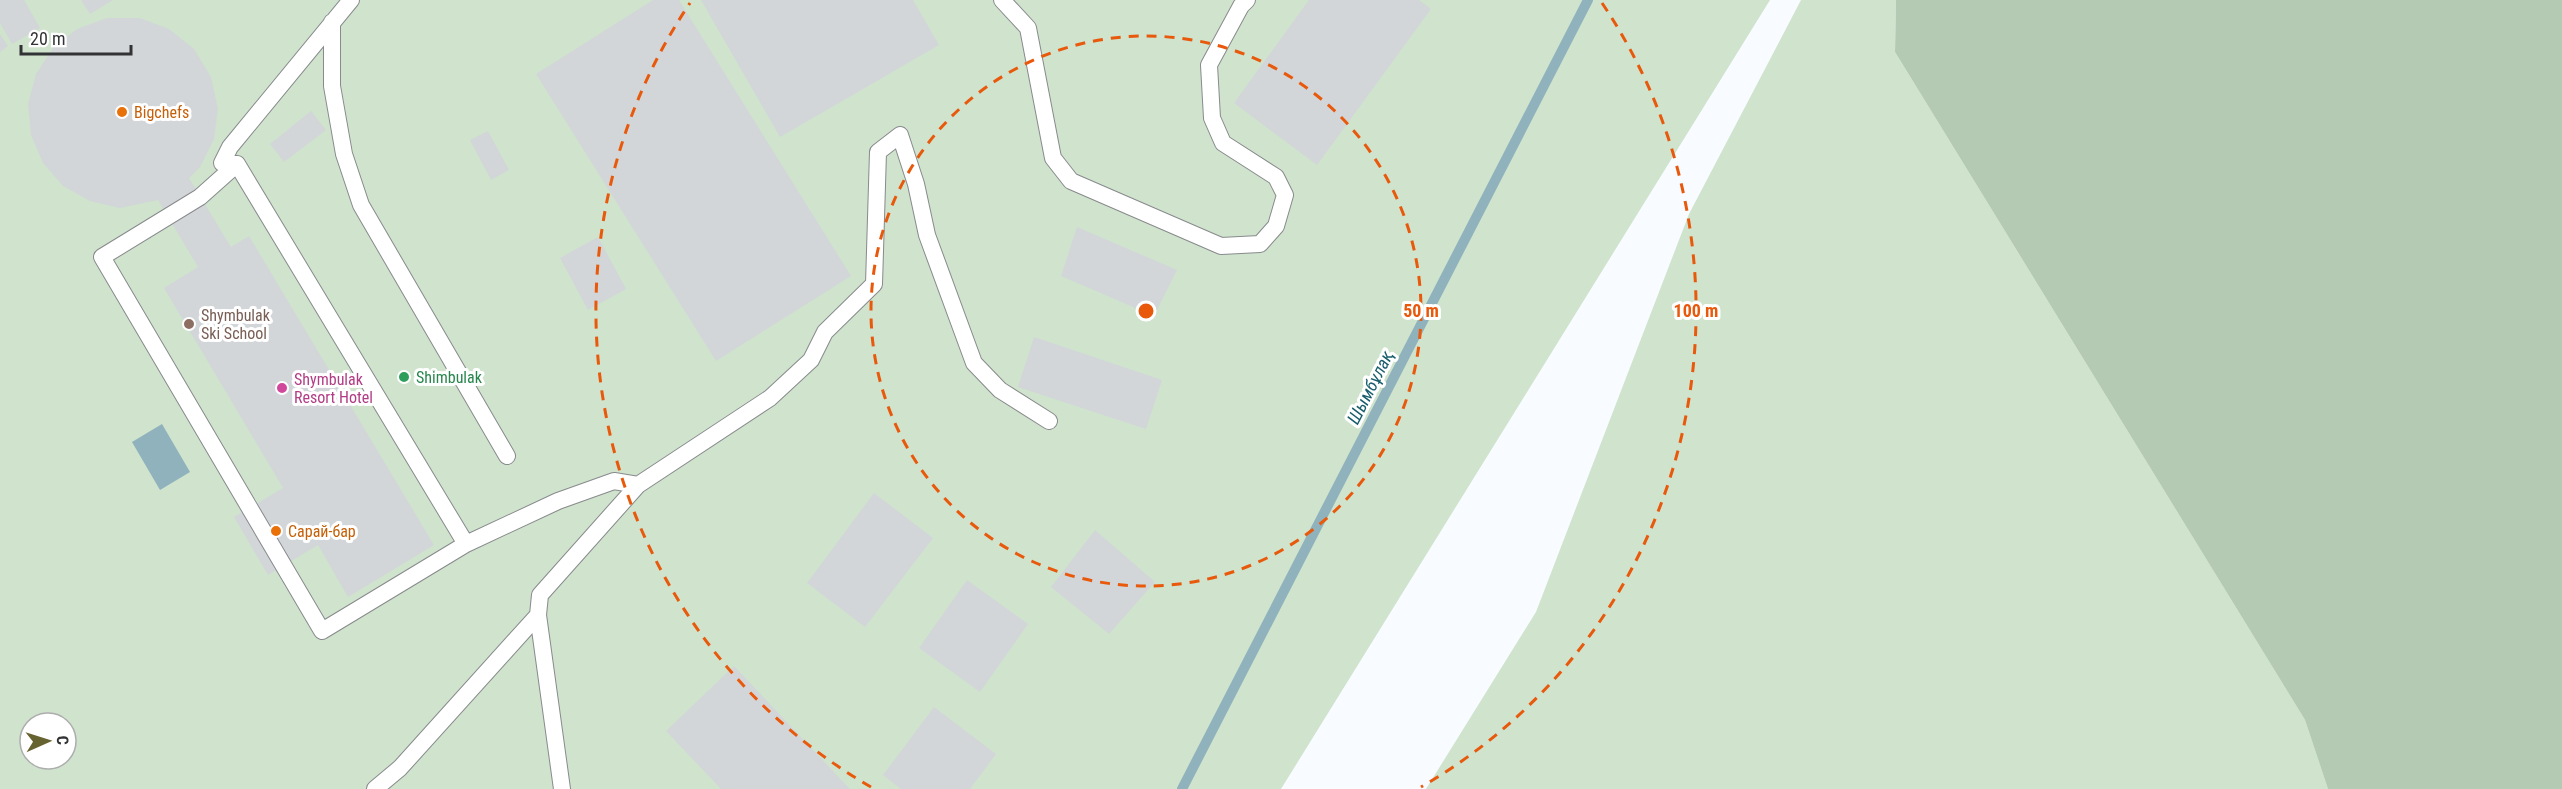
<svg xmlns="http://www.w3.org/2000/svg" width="2562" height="789" viewBox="0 0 2562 789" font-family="'Roboto Condensed',sans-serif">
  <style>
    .green { fill: #cfe3cd; fill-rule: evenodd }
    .forest { fill: #b5cab2 }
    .water { fill: #90b2bc }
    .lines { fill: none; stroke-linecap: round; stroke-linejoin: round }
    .stream { stroke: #90b2bc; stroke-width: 10 }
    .building { fill: #d2d6d9 }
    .service-casing { stroke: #888a8d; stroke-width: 18 }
    .service { stroke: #fff; stroke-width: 16 }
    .ring { fill: none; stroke: #e8590c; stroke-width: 3; stroke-dasharray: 10 8 }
    .food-dot { fill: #e8710a; stroke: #fff; stroke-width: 2 }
    .education-dot { fill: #8d6e63; stroke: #fff; stroke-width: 2 }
    .leisure-dot { fill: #2e9e5b; stroke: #fff; stroke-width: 2 }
    .hotel-dot { fill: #d1479c; stroke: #fff; stroke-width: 2 }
    .labels { text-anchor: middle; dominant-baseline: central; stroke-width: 6; stroke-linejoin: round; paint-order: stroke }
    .food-label { font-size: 16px; fill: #c56008; stroke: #fff; text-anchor: start }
    .education-label { font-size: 16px; fill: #785e54; stroke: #fff; text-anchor: start }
    .leisure-label { font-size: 16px; fill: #27864d; stroke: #fff; text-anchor: start }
    .hotel-label { font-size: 16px; fill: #b23c85; stroke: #fff; text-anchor: start }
    .water-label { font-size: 18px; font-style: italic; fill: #185d6c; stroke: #fff }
    .centre { fill: #e8590c; stroke: #fff; stroke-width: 3 }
    .ring-label { font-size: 18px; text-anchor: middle; font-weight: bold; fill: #e8590c; stroke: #fff; stroke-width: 6; stroke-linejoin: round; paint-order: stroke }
  </style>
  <rect width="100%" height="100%" fill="#f8fbff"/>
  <path class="green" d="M 0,0 L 1770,0 L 1281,789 L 0,789 ZM 30,723 L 66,723 L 66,759 L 30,759 Z
    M 1801,0 L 1896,0 L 1895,52 L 2305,720 L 2328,789 L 1426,789 L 1536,612 L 1689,214 Z"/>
  <path class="forest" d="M 1896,0 L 2562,0 L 2562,789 L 2328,789 L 2305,720 L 1895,52 Z"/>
  <path class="water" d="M 162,424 L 190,472 L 160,490 L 132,442 Z"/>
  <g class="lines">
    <path class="stream" d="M 1182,789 L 1588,0"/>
  </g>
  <path class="building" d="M 0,0 L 24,0 L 40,28 L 12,44 L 0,23 Z
    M 81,0 L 113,0 L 90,14 Z
    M 653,0 L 679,0 L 851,276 L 716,361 L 536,74 Z
    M 701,0 L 913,0 L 939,45 L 780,137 Z
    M 1309,0 L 1419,0 L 1431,9 L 1317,165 L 1234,103 Z
    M 107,18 L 140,18 L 169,29 L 194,49 L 211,77 L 218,109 L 214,139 L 200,167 L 189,178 L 231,247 L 249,236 L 434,545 L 348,597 L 318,545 L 268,575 L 234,517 L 283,488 L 164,288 L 198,267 L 158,200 L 120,208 L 90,201 L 63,186 L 43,163 L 31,135 L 28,104 L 36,74 L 53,48 L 77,29 Z
    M 0,34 L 8,46 L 0,52 Z
    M 311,111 L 326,130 L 284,162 L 270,144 Z
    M 488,131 L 509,170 L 491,180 L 470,140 Z
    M 1077,227 L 1177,270 L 1154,316 L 1061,276 Z
    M 598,237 L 626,289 L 588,310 L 560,258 Z
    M 1034,337 L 1162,380 L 1146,429 L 1018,387 Z
    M 874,493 L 933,538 L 865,627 L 807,583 Z
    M 1095,530 L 1155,582 L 1109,634 L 1051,587 Z
    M 967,580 L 1028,624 L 980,692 L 919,648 Z
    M 734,666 L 850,789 L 721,789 L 666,731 Z
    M 934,707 L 996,754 L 970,789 L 901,789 L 883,775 Z"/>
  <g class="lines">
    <defs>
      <path id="service" d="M 1002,0 L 1028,28 L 1053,158 L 1071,181 L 1221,246 L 1260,244 L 1276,226 L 1285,195 L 1276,177 L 1223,143 L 1212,118 L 1209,65 L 1241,6 L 1247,0
        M 332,22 L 332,86 L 344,154 L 361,205 L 507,456
        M 237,164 L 200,197 L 102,257 L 322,631 L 466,544 L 237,164 L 222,163 L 230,147 L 351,0
        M 466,544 L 558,501 L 614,481 L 638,485 L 770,398 L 811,360 L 825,332 L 874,284 L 878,152 L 900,135 L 916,184 L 927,235 L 974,363 L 1000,390 L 1049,421
        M 538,615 L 562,789
        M 375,789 L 400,768 L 538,615 L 540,595 L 638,485"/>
    </defs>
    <use href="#service" class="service-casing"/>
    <use href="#service" class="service"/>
  </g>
  <g class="ring">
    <circle cx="1146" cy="311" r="275"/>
    <path d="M871 787A550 550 0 0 1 690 3M1602 3A550 550 0 0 1 1421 787"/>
  </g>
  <g class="food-dot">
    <circle cx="122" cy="112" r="6"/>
    <circle cx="276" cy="531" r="6"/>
  </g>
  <circle class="education-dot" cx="189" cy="324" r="6"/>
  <circle class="leisure-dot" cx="404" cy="377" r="6"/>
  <circle class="hotel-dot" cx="282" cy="388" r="6"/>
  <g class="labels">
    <g class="food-label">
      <text x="134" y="112">Bigchefs</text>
      <text x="288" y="531">Сарай-бар</text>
    </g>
    <g class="education-label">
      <text x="201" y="315">Shymbulak<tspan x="201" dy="18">Ski School</tspan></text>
    </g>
    <g class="leisure-label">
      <text x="416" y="377">Shimbulak</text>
    </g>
    <g class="hotel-label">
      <text x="294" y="379">Shymbulak<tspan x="294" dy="18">Resort Hotel</tspan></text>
    </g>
    <g class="water-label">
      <text transform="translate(1370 387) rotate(-63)">Шымбұлақ</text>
    </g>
  </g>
  <circle cx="1146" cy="311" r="9" class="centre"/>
  <g class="ring-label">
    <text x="1421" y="317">50 m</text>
    <text x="1696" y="317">100 m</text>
  </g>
  <g transform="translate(48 741) rotate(87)"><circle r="28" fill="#ffffff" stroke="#adadae" stroke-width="1.5"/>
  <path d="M0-4.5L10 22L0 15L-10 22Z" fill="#676330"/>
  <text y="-9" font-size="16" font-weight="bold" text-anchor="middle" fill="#323334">С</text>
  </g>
  <path d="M21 45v9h110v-9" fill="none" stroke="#323334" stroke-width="3"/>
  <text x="30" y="45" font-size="18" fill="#323334" stroke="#ffffff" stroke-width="4.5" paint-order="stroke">20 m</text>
</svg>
